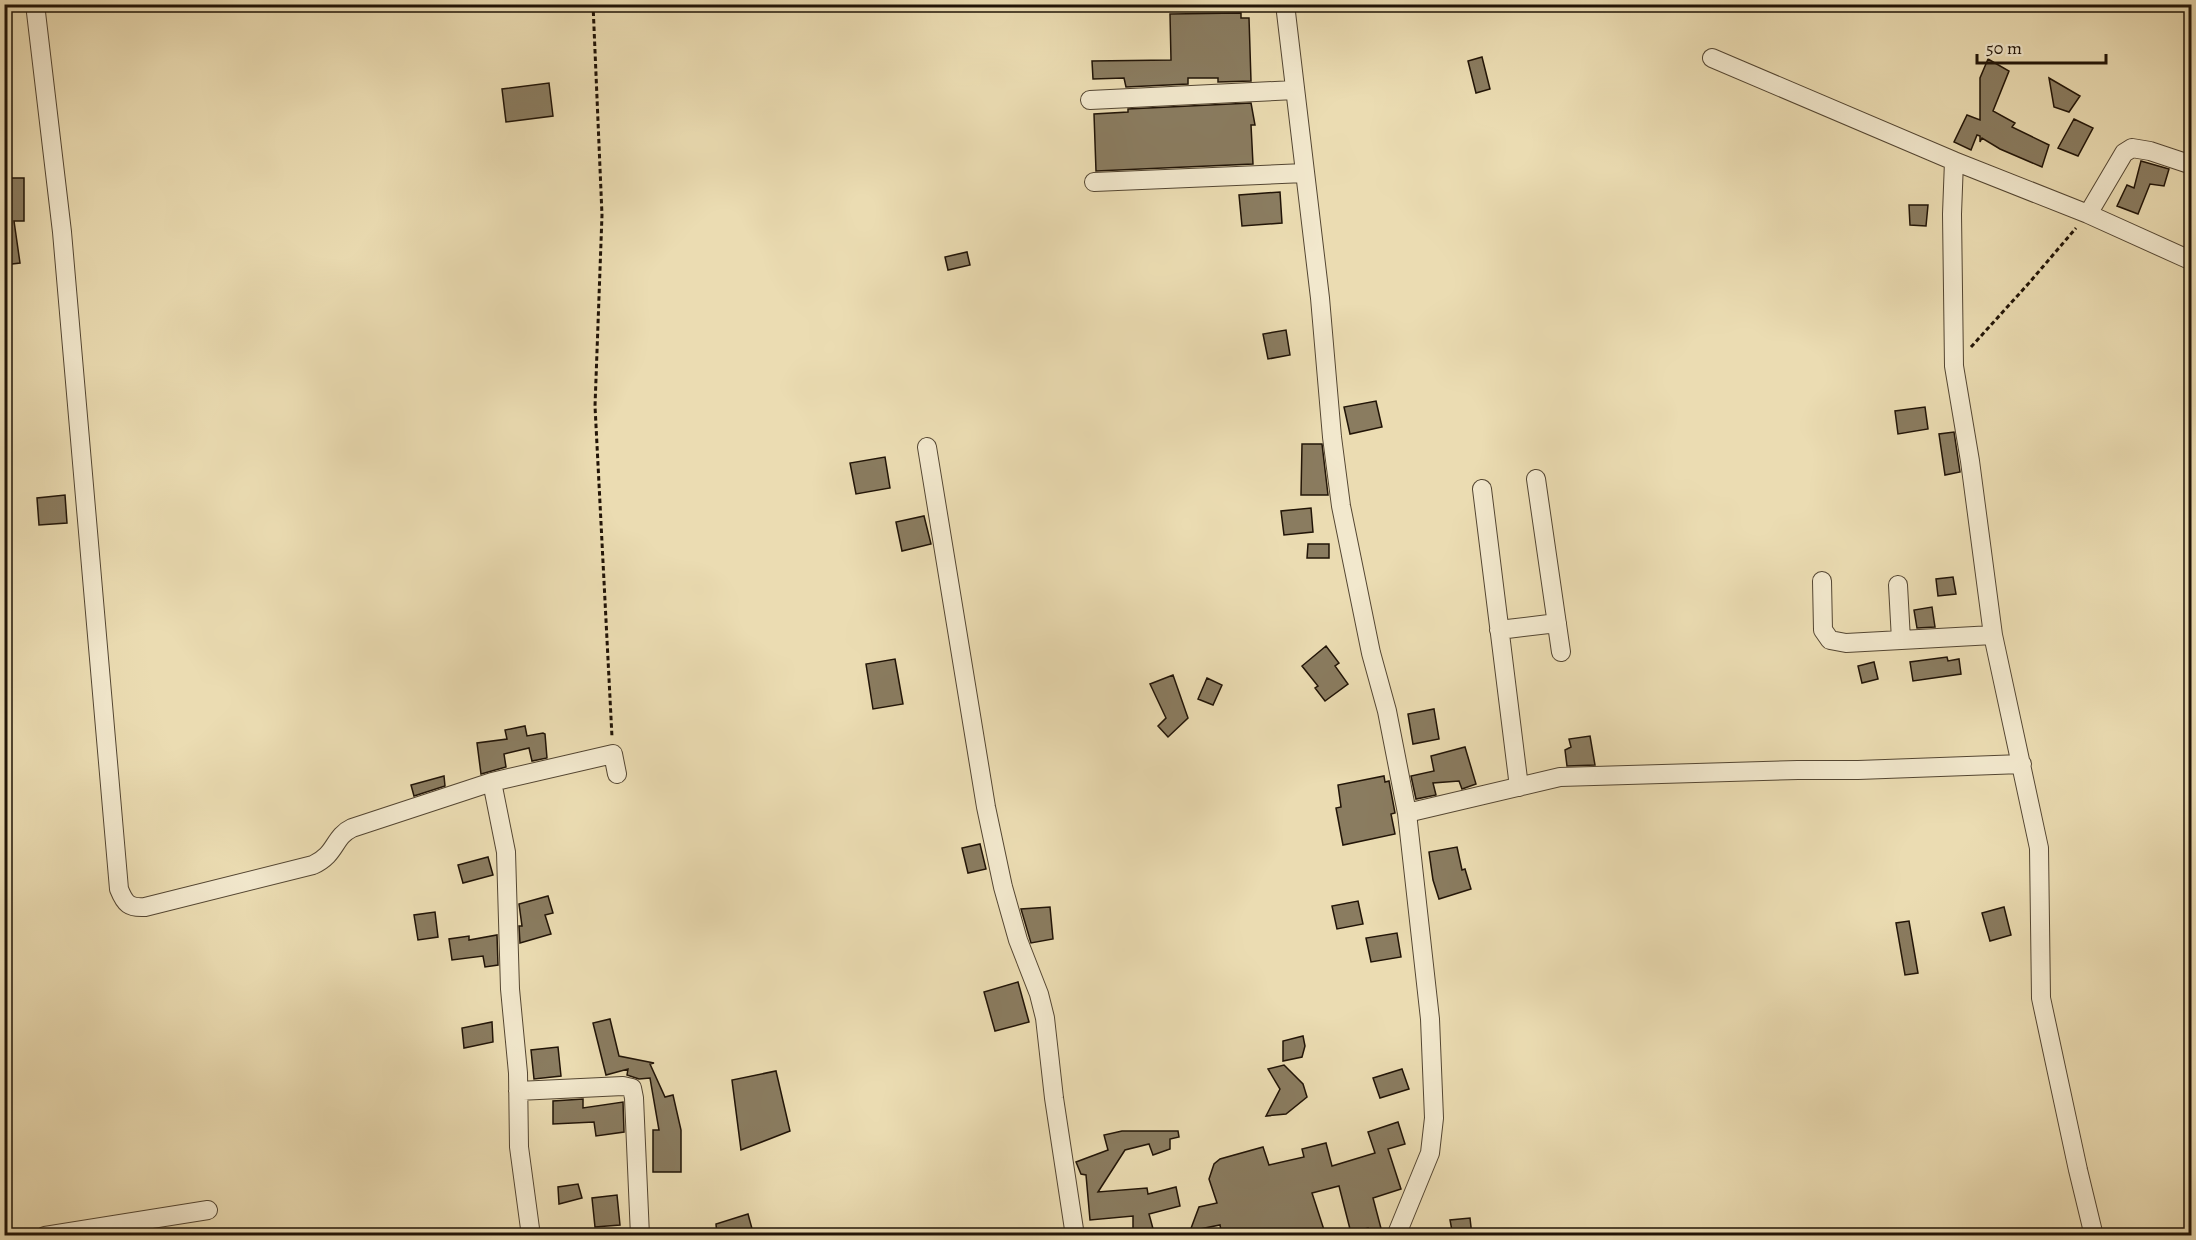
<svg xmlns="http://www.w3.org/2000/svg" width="2196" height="1240" viewBox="0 0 2196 1240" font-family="Alegreya,serif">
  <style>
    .building { fill: #8a7c60; stroke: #211407; stroke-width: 1.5 }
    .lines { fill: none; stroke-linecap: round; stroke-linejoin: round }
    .minor-casing { stroke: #544632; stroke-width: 20 }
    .path { stroke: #211407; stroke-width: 3; stroke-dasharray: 4.5 3; stroke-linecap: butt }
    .minor { stroke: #f2e8cd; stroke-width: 18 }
  </style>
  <rect width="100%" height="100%" fill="#ebdcb2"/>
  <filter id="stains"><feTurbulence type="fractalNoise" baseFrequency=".00333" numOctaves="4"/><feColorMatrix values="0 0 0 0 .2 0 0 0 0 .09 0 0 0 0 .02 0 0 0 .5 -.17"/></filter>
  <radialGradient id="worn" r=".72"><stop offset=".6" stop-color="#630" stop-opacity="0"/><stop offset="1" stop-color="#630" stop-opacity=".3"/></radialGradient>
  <path class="building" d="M 1241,13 L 1241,18 L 1249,18 L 1251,81 L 1218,82 L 1218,78 L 1188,78 L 1188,84 L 1126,87 L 1124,78 L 1093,79 L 1092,61 L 1171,60 L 1170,14 Z
    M 1482,57 L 1490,89 L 1476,93 L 1468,61 Z
    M 1988,59 L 2009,71 L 1993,111 L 2015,123 L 2012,127 L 2049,145 L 2042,167 L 2000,149 L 1982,138 L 1980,142 L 1980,136 L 1977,135 L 1971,150 L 1954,142 L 1967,115 L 1980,120 L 1980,78 Z
    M 2049,78 L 2080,96 L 2069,112 L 2054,107 Z
    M 549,83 L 553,116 L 506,122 L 502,89 Z
    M 1251,103 L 1255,125 L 1251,125 L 1253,164 L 1096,171 L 1094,114 L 1128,112 L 1128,109 Z
    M 2074,119 L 2093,128 L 2078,156 L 2058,148 Z
    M 2141,161 L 2169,169 L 2164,186 L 2150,184 L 2138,214 L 2117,206 L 2127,185 L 2134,188 Z
    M 4,178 L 24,178 L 24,221 L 14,221 L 20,263 L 4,265 Z
    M 1280,192 L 1282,223 L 1242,226 L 1239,195 Z
    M 1909,205 L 1928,205 L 1926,226 L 1910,225 Z
    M 967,252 L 970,265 L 948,270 L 945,257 Z
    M 1286,330 L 1290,355 L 1268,359 L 1263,334 Z
    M 1376,401 L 1382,427 L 1350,434 L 1344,407 Z
    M 1925,407 L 1928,429 L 1898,434 L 1895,411 Z
    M 1954,432 L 1960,472 L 1945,475 L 1939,434 Z
    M 1302,444 L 1322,444 L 1328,495 L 1301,495 Z
    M 885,457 L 890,488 L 856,494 L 850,463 Z
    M 65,495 L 67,523 L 39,525 L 37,498 Z
    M 1311,508 L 1313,532 L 1284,535 L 1281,511 Z
    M 924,516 L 931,544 L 902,551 L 896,522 Z
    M 1308,544 L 1329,544 L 1329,558 L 1307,558 Z
    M 1953,577 L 1956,594 L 1938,596 L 1936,579 Z
    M 1932,607 L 1935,627 L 1917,628 L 1914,610 Z
    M 1326,646 L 1339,663 L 1335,666 L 1348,684 L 1325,701 L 1315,688 L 1318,686 L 1302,666 Z
    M 1947,657 L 1948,661 L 1959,659 L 1961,674 L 1913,681 L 1910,662 Z
    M 895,659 L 903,704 L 873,709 L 866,664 Z
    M 1874,662 L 1878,679 L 1862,683 L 1858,666 Z
    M 1173,675 L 1188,718 L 1168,737 L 1158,726 L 1166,718 L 1150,684 Z
    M 1207,678 L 1222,685 L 1213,705 L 1198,699 Z
    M 1434,709 L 1439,739 L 1413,744 L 1408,714 Z
    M 525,726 L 527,736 L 543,733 L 545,734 L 547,758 L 532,761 L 529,748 L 504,754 L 506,767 L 481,774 L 477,743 L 507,739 L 505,730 Z
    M 1590,736 L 1595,765 L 1567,766 L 1565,750 L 1571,747 L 1569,739 Z
    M 1465,747 L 1476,784 L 1462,789 L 1459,781 L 1433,783 L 1436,795 L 1416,799 L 1411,776 L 1434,771 L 1431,756 Z
    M 444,776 L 445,786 L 414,796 L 411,785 Z
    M 1384,776 L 1385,782 L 1389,781 L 1395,813 L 1391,814 L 1395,834 L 1343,845 L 1336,808 L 1341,807 L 1338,785 Z
    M 980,844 L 986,869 L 968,873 L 962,848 Z
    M 1457,847 L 1462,870 L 1465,869 L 1471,889 L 1439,899 L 1433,880 L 1429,852 Z
    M 488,857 L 493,875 L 463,883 L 458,865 Z
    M 548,896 L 553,913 L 545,915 L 551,934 L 520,943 L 519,926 L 522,926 L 519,904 Z
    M 1358,901 L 1363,924 L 1337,929 L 1332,906 Z
    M 1050,907 L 1053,939 L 1031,943 L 1021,909 Z
    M 2004,907 L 2011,935 L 1990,941 L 1982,913 Z
    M 435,912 L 438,937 L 418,940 L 414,915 Z
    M 1909,921 L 1918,973 L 1905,975 L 1896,923 Z
    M 1397,933 L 1401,957 L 1371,962 L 1366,938 Z
    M 497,935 L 498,965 L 485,967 L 483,956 L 452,960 L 449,939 L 469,936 L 469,940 Z
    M 1018,982 L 1029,1022 L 995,1031 L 984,992 Z
    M 610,1019 L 619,1056 L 654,1063 L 650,1064 L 665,1097 L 673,1095 L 681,1130 L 681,1172 L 653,1172 L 653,1130 L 659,1130 L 650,1078 L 639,1079 L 627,1075 L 628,1069 L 606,1075 L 593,1023 Z
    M 492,1022 L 493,1042 L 464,1048 L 462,1028 Z
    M 1303,1036 L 1305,1046 L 1302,1057 L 1283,1061 L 1283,1041 Z
    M 558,1047 L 561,1076 L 534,1079 L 531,1050 Z
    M 1284,1065 L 1303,1084 L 1307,1097 L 1286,1114 L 1266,1116 L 1280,1089 L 1268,1069 Z
    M 1402,1069 L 1409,1089 L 1380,1098 L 1373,1078 Z
    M 776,1071 L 790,1131 L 741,1150 L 732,1080 Z
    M 583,1099 L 583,1108 L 623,1102 L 624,1132 L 596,1136 L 594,1122 L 553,1124 L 553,1101 Z
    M 1398,1122 L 1405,1144 L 1388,1149 L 1401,1189 L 1373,1198 L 1383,1236 L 1369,1236 L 1368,1228 L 1351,1233 L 1339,1186 L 1312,1193 L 1326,1236 L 1303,1236 L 1301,1229 L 1281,1236 L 1222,1236 L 1220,1225 L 1190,1231 L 1199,1207 L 1217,1203 L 1209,1179 L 1214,1164 L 1220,1159 L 1263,1147 L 1269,1165 L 1304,1157 L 1302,1149 L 1326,1143 L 1332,1166 L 1375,1153 L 1368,1132 Z
    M 1122,1131 L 1178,1131 L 1179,1137 L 1170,1139 L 1170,1149 L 1153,1155 L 1149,1144 L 1125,1150 L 1098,1192 L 1147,1188 L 1148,1194 L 1176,1187 L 1180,1206 L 1149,1214 L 1155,1236 L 1133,1236 L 1133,1216 L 1090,1220 L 1086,1175 L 1081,1174 L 1076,1162 L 1108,1150 L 1104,1135 Z
    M 578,1184 L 582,1198 L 559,1204 L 558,1187 Z
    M 617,1195 L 620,1225 L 595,1227 L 592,1198 Z
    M 748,1214 L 754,1236 L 717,1236 L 716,1224 Z
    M 1470,1218 L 1472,1236 L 1453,1236 L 1450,1220 Z"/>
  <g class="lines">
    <defs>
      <path id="minor" d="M 35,4 L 62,232 L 119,889 C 125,904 129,908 145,907 L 313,865 C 337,854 333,837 352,828 L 492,782 L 613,754 L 617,774
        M 1285,4 L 1320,298 L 1332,437 L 1341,506 L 1371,653 L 1387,711 L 1407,813 L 1430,1019 L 1434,1118 L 1430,1153 L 1396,1236
        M 1712,58 L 1954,161
        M 1090,100 L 1295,90
        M 1094,182 L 1305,173
        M 2088,214 L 2124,153 L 2132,148 L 2150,151 L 2192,165
        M 927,447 L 986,807 L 1003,887 L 1018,940 L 1039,994 L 1045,1018 L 1054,1098 L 1075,1236
        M 1536,479 L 1561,652
        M 1482,489 L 1519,787
        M 1822,581 L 1823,630 L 1830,640 L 1846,643 L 1993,635
        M 1898,585 L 1901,640
        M 1499,630 L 1557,623
        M 492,782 L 506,852 L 510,989 L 518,1073 L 519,1147 L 531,1236
        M 1407,813 L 1560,777 L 1798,770 L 1858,770 L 2022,764
        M 518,1091 L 623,1086 L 632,1088 L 634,1098 L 640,1236
        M 45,1236 L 208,1210
        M 2094,1236 L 2078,1170 L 2041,998 L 2039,848 L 1993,635 L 1970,461 L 1954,366 L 1952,214 L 1954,161 L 2088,214 L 2192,261"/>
    </defs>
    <use href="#minor" class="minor-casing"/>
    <path class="path" d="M 593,4 L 602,215 L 595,406 L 612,737
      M 1971,347 L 2029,283 L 2076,228"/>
    <use href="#minor" class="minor"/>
  </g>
  <rect width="2196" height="1240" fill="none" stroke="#ebdcb2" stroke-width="24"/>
  <rect x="6" y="6" width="2184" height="1228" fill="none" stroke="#211407" stroke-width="3"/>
  <rect x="12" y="12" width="2172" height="1216" fill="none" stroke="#211407" stroke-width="1.5"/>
  <path d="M1977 54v9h129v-9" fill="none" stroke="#211407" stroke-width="3"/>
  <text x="1986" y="54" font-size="18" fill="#211407" stroke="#f2e8cd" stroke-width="4.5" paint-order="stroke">50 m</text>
  <rect width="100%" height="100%" filter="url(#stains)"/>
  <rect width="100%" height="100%" fill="url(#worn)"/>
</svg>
